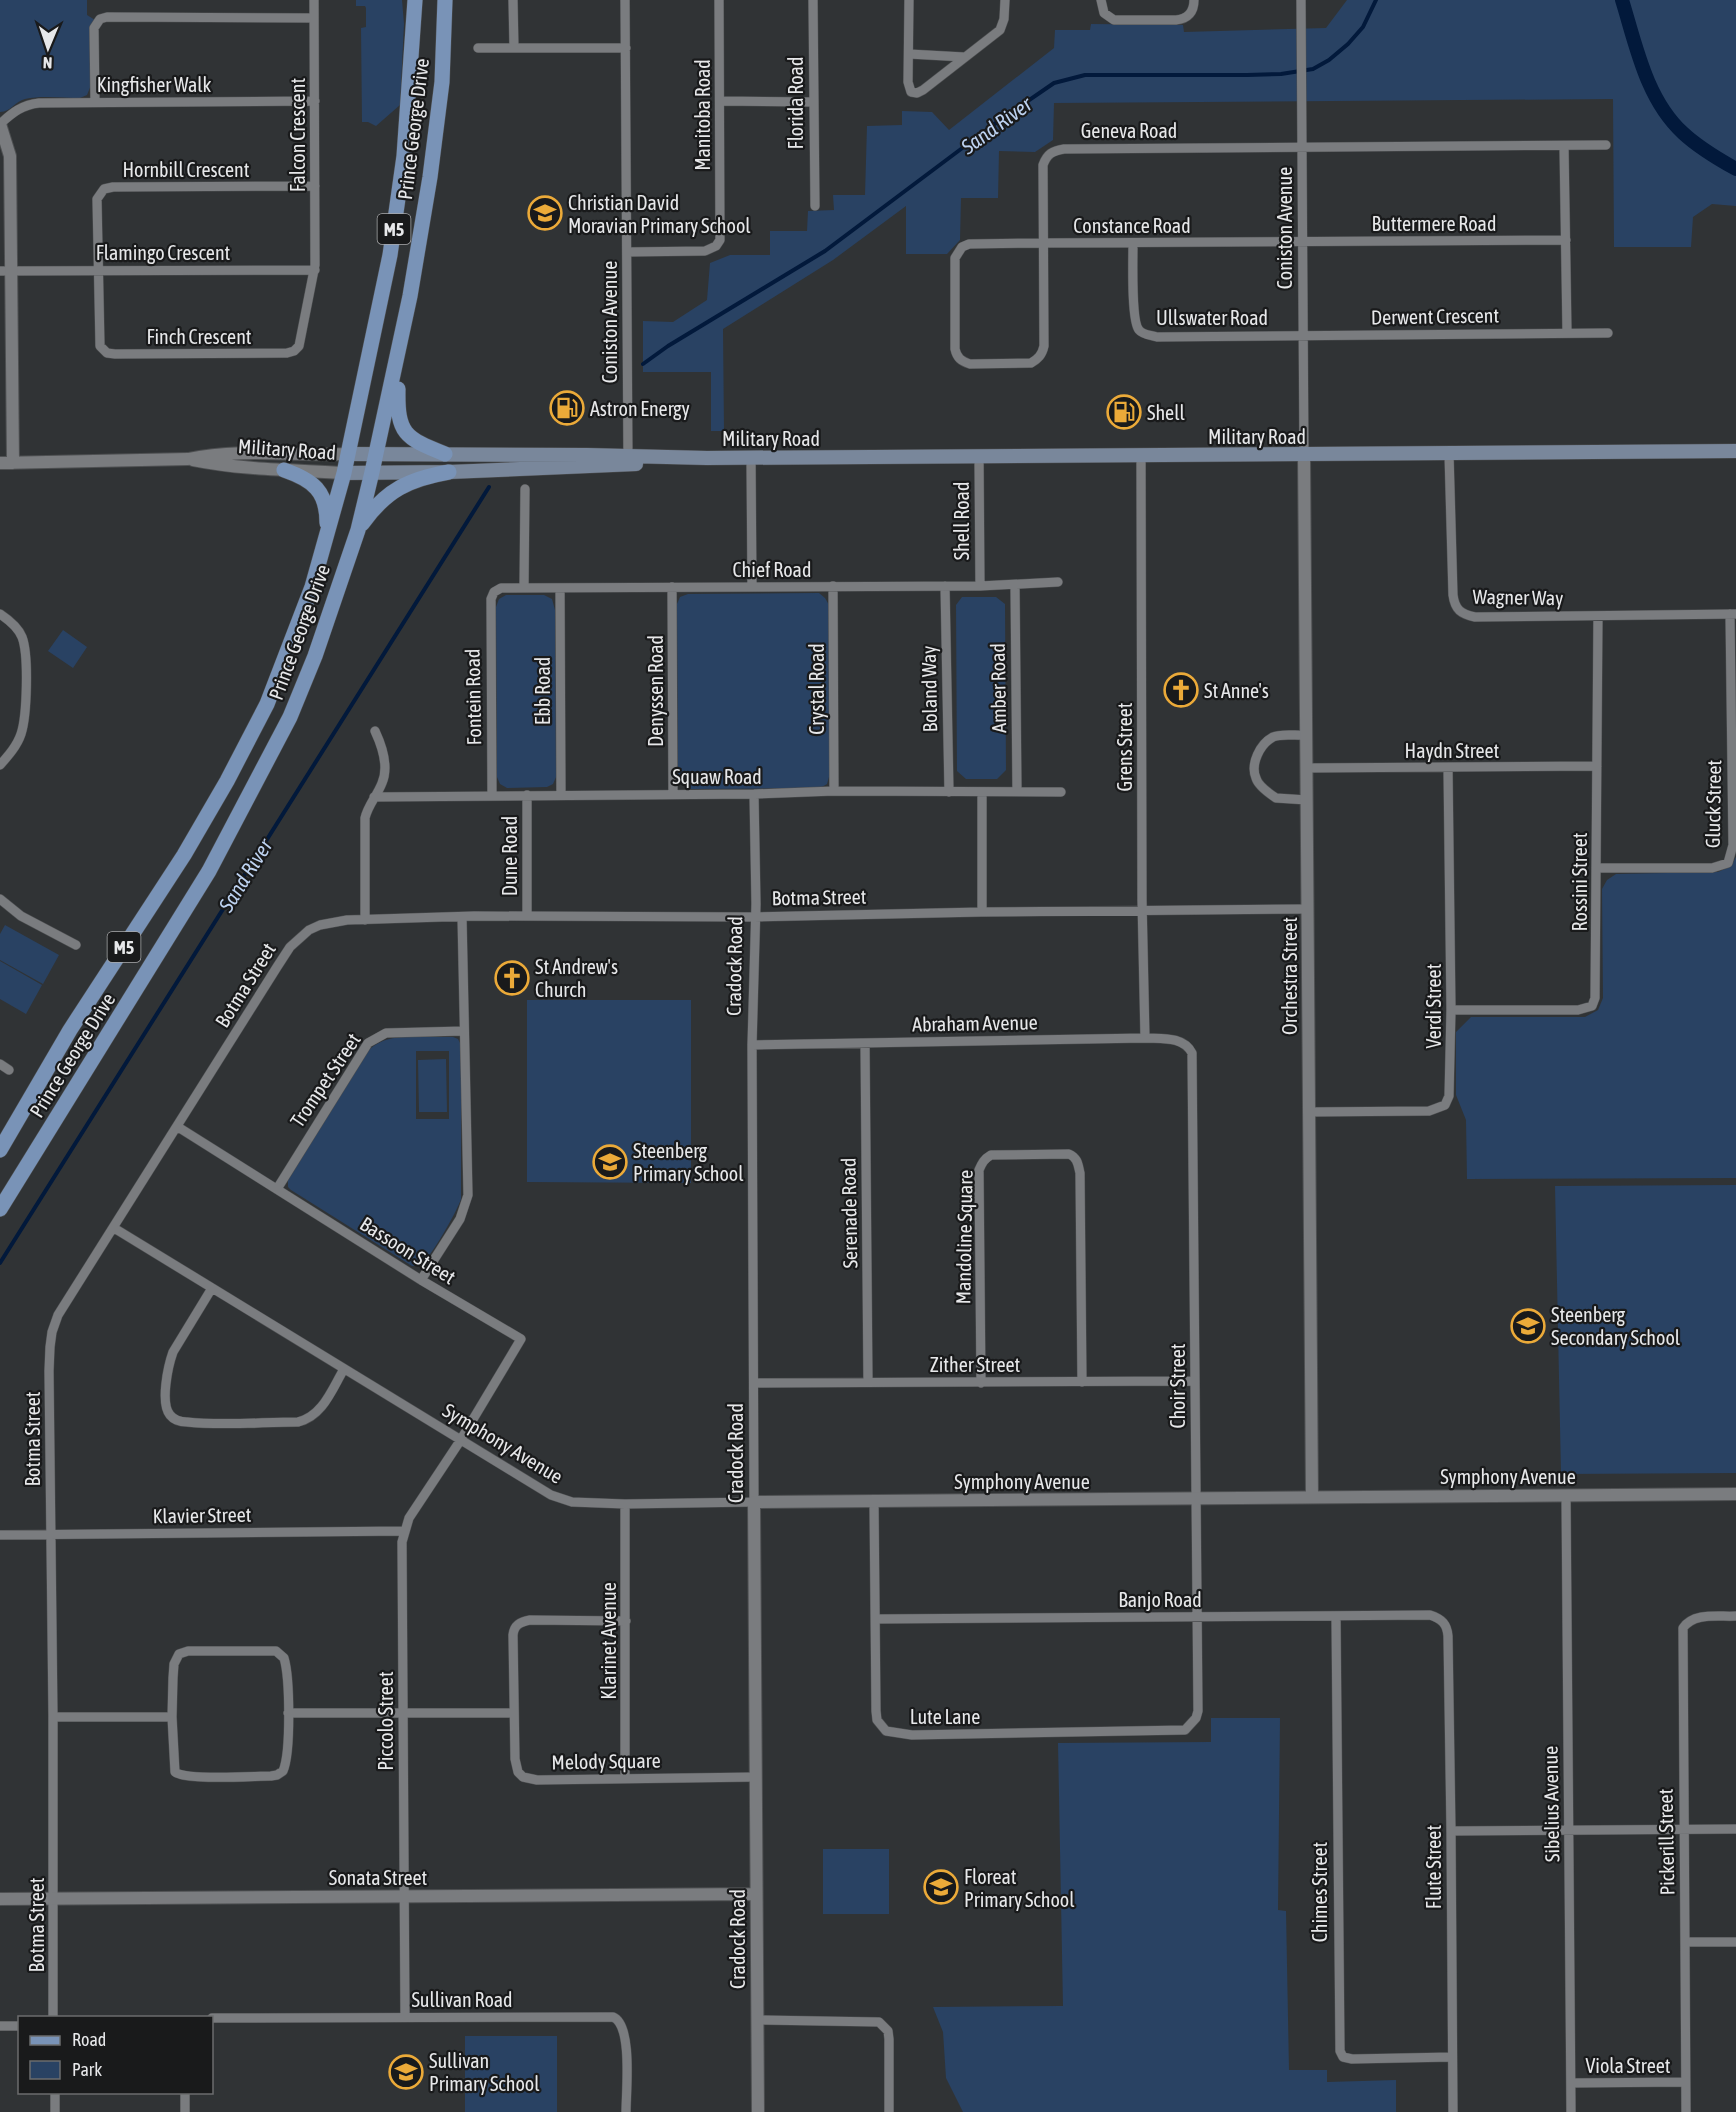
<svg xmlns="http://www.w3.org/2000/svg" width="1736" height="2112" viewBox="0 0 1736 2112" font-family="'Asap Condensed',sans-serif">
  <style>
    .green { fill: #294263; fill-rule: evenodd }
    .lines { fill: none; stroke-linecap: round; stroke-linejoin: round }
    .stream { stroke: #02193b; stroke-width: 4 }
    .canal { stroke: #02193b; stroke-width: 14 }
    .minor-casing { stroke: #4e5052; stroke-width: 10 }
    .tertiary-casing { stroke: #4e5052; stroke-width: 14 }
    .secondary-casing { stroke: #4e5052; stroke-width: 15 }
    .primary-casing { stroke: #4e5052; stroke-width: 16 }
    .minor { stroke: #7a7c7f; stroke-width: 9 }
    .tertiary { stroke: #7a7c7f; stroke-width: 12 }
    .secondary { stroke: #79879b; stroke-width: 14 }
    .primary { stroke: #7993b7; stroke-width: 15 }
    .labels { text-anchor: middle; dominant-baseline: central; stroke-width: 4.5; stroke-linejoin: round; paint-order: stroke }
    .shield { fill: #191a1b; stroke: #a9aaac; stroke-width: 1.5 }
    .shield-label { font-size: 18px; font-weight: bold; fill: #e7e8ea }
    .street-label { font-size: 20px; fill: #e7e8ea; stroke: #191a1b }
    .poi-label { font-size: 20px; fill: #e7e8ea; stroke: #191a1b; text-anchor: start }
    .water-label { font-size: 21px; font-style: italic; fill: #bdd2f0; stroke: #191a1b }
  </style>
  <rect width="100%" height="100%" fill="#303335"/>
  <path class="green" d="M 0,0 L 87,0 L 87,15 L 95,20 L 90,27 L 91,85 L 87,95 L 80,98 C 63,98 42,95 25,99 C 15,101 11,112 0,112 Z
    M 356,0 L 402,0 L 404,24 L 400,105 L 376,126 L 368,122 L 362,122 L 361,28 L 366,27 L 366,8 L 365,6 L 356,6 Z
    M 1347,0 L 1736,0 L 1736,206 L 1712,204 L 1693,217 L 1691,247 L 1614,247 L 1613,99 L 1054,103 L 1053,140 L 1035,152 L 999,151 L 998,198 L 961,198 L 960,240 L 947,254 L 906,254 L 906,206 L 833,260 L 723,329 L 724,431 L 711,431 L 711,372 L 643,372 L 643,321 L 673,322 L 707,300 L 710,263 L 730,255 L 770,255 L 770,231 L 807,231 L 808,211 L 834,210 L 833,195 L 865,195 L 867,126 L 902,125 L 902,111 L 932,112 L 949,130 L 1054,48 L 1055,30 L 1090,30 L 1091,24 L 1183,25 L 1184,32 L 1326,28 Z
    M 819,593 L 825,598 L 829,605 L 829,777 L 827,784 L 820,788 L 691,789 L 682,785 L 678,778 L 677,604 L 680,597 L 688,594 Z
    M 506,595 L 544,595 L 552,599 L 555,610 L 556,777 L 553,784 L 547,787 L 507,788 L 500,784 L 497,777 L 496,607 L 499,599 Z
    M 962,597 L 996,597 L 1005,604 L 1006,770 L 997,779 L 966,779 L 957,771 L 956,605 Z
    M 63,630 L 87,647 L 73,668 L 48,651 Z
    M 1736,857 L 1736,1178 L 1467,1179 L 1466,1120 L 1456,1095 L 1456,1032 L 1471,1017 L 1585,1017 L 1598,1010 L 1603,998 L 1602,889 L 1607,880 L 1616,874 L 1718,872 L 1731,866 Z
    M 5,925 L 59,955 L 43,984 L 0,960 L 0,934 Z
    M 0,961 L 42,985 L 26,1014 L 0,999 Z
    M 691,1000 L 691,1183 L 527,1182 L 527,1000 Z
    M 453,1037 L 458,1039 L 461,1045 L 461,1199 C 457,1211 431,1258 421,1264 C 417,1266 417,1266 412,1266 L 291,1190 L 288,1187 L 288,1180 L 368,1051 C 388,1030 426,1038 453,1037 ZM 416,1051 L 449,1051 L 449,1119 L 416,1119 Z
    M 446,1059 L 447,1112 L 419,1112 L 418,1060 Z
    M 1736,1185 L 1736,1473 L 1561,1474 L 1555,1186 Z
    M 1211,1718 L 1280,1718 L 1278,1910 L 1286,1911 L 1289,2070 L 1327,2070 L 1327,2082 L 1396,2080 L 1396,2112 L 963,2112 L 946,2078 L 943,2032 L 933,2007 L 1063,2006 L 1058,1743 L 1211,1742 Z
    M 823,1849 L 889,1849 L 889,1914 L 823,1914 Z
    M 465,2036 L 557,2036 L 557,2112 L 465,2112 Z"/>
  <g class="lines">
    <path class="stream" d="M 643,364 L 668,346 L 825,251 L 993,125 L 1054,83 L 1085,75 L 1247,75 L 1281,74 L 1313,69 L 1329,60 L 1348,44 L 1363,27 L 1376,0
      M 0,1263 L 489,487"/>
    <path class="canal" d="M 1622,0 C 1636,45 1646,99 1683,133 C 1698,147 1718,159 1736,169"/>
    <defs>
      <path id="minor" d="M 314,0 L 315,265 L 299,346 L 294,351 L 287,353 L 115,354 L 107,353 L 100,346 L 97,199 L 104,189 L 113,187 L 315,186
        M 513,0 L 514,48
        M 625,0 L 628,460
        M 813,0 L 815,206
        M 909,0 L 908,82 L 911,92 L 917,93 L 923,90 L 1000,30 L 1004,19 L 1005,0
        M 1101,0 L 1104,13 L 1114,20 L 1176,20 C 1188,19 1194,12 1194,0
        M 1301,0 L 1304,455
        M 478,48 L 626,48
        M 909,54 L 964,57
        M 720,101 L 813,102
        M 95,102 L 94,28 L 100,19 L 107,17 L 314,18
        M 0,124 C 13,112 22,105 39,103 L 315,101
        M 1564,146 L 1567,332
        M 1566,240 L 1042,243 L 969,244 L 962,247 L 955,258 L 955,349 C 957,358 961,361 970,364 L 1031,363 C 1038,359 1042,355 1044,346 L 1043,165 C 1047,154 1052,151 1064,149 L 1606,145
        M 1133,243 C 1133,258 1131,321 1139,330 C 1143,335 1150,335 1157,337 L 1608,333
        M 627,252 L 705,251 L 716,246 L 720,240 L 719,0
        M 0,271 L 315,270
        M 1449,454 L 1453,595 C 1455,610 1461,614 1475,617 L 1736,614
        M 1141,456 L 1142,900 L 1145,1038
        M 979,457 L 980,586
        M 751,458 L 752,587
        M 1015,585 L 1017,791
        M 833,586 L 834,791
        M 945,586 L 949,792
        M 672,587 L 673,794
        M 524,588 L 525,489
        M 560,588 L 561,795
        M 0,614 C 9,620 18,627 22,637 C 29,655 27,716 21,734 C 17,746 8,756 0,765
        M 1307,735 C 1297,736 1281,733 1273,737 C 1260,744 1250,764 1256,778 C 1258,786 1270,794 1276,798 L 1307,800
        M 1307,768 L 1597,766
        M 492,795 L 491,599 L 494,592 L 501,588 L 980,586 L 1058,582
        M 527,795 L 527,916
        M 374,797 L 754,794 L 834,791 L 1061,792
        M 1597,868 L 1712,868 L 1728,863 L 1733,845 L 1730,614
        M 0,899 L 21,916 L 76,945
        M 982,912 L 982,793
        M 365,920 L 365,818 C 368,805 377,796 382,783 C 389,767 382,746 375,731
        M 1451,1010 L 1578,1010 L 1592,1006 L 1595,998 L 1598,616
        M 865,1043 L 868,1382
        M 752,1045 L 1145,1038 C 1162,1039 1183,1036 1192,1053 L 1198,1711 L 1196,1718 L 1185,1730 L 912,1735 L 886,1731 L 877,1720 L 876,1711 L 874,1501
        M 0,1064 L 9,1070
        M 1308,1112 L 1429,1111 L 1445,1105 L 1449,1096 L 1451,1010 L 1448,768
        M 178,1127 L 421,1280 L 521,1339 L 460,1441 L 409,1518 L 402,1542 L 405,2017
        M 277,1189 L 368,1043 L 386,1033 L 464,1031
        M 114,1228 L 551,1495 L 572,1502 L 625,1504 L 754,1502 L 752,1045 L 756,904 L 754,794
        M 421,1280 L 460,1219 L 468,1195 L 462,917
        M 212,1288 L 173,1352 C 168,1366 160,1403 170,1415 C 174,1420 181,1422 187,1422 C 222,1426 263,1422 298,1422 C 323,1416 332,1389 344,1369
        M 754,1383 L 1195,1381
        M 981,1383 L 979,1170 C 982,1163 984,1159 991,1155 L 1069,1154 C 1078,1158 1078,1165 1080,1173 L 1082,1382
        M 1566,1495 L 1571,2112
        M 625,1504 L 625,1779
        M 0,1535 L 404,1531
        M 1336,1617 L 1340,2051 L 1343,2057 L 1352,2059 L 1452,2057
        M 876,1619 L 1430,1615 C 1442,1619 1447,1624 1448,1636 L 1451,1831 L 1453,2112
        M 626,1621 L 530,1620 C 520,1622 514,1625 513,1635 L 515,1759 L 518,1772 L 523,1777 L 537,1780 L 756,1777
        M 188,1651 L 276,1651 L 284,1658 C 290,1678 291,1753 283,1771 L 277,1775 L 271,1776 C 254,1776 186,1781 175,1772 L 172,1717 L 173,1678 L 174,1664 L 179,1654 Z
        M 288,1713 L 513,1713
        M 53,1717 L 172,1717
        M 1451,1831 L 1736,1829
        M 1686,1942 L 1736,1942
        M 53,2018 L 53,1717 L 49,1371 L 50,1347 L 52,1332 L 58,1315 L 277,967 L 290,947 L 309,930 L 320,925 L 347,920 L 474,916 L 755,917 L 982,912 L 1308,909
        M 212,2018 L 613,2017 C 633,2025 626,2092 626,2112
        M 757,2020 L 879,2022 L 888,2031 L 889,2039 L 889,2112
        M 0,2026 L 20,2026
        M 1571,2083 L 1685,2082
        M 55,2092 L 55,2112
        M 185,2112 L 185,2092
        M 1686,2112 L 1683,1628 C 1694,1612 1718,1617 1736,1616"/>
      <path id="tertiary" d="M 0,124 L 10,156 L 13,463
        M 1304,455 L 1312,1497
        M 193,460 C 243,470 294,470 344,473
        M 0,463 L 188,459 C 241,448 295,456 348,454
        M 0,1899 L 756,1894
        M 758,2112 L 754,1502 L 1736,1494"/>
      <path id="secondary" d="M 348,454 L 587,455 L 707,458 L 1736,451
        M 344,473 L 449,472 L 636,464"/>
      <path id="primary" d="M 398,389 C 397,434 405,438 445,454
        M 284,470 C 313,480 327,491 327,523
        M 362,524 C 386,490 409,479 449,472
        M 0,1150 L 70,1030 L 184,855 L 227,781 L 267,704 L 312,587 L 344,473 L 390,255 L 404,156 L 415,0
        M 0,1209 L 209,871 L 290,717 L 315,656 L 358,530 L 372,472 L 410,296 L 430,177 L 442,82 L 445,0"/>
    </defs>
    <use href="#minor" class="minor-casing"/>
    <use href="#tertiary" class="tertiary-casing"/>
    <use href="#secondary" class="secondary-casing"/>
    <use href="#primary" class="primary-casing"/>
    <use href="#minor" class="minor"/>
    <use href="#tertiary" class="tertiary"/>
    <use href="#secondary" class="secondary"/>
    <use href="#primary" class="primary"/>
  </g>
  <defs>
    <symbol id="school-ring" viewBox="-11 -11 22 22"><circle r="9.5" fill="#191a1b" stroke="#ebaa39" stroke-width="1.5"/><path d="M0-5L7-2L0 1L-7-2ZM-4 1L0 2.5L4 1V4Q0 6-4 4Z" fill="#ebaa39"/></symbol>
    <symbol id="fuel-ring" viewBox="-11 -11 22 22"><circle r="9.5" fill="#191a1b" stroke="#ebaa39" stroke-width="1.5"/><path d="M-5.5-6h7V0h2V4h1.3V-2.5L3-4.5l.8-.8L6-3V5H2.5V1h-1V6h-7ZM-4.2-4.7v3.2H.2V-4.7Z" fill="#ebaa39"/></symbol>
    <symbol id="church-ring" viewBox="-11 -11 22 22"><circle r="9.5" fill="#191a1b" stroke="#ebaa39" stroke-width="1.5"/><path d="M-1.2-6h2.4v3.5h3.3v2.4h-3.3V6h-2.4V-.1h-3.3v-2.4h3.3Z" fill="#ebaa39"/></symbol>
  </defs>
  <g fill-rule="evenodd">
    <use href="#school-ring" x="526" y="194" width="38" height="38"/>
    <use href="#fuel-ring" x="548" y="389" width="38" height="38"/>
    <use href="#fuel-ring" x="1105" y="393" width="38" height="38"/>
    <use href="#church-ring" x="1162" y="671" width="38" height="38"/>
    <use href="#church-ring" x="493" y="959" width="38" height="38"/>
    <use href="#school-ring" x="591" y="1143" width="38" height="38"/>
    <use href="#school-ring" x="1509" y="1307" width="38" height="38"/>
    <use href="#school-ring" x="922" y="1868" width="38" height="38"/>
    <use href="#school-ring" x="387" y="2053" width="38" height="38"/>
  </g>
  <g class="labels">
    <g class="shield">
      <rect x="377.5" y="214" width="33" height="30" rx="4.5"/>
      <rect x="107.5" y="932" width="33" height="30" rx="4.5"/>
    </g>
    <g class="shield-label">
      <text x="394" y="229">M5</text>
      <text x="124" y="947">M5</text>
    </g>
    <g class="street-label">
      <text x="154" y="84">Kingfisher Walk</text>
      <text transform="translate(795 103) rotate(-90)">Florida Road</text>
      <text transform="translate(702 115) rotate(-90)">Manitoba Road</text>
      <text transform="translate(413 129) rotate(-83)">Prince George Drive</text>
      <text x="1129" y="130">Geneva Road</text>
      <text transform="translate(297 135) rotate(-90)">Falcon Crescent</text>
      <text x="186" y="169">Hornbill Crescent</text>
      <text x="1434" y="223">Buttermere Road</text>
      <text x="1132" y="225">Constance Road</text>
      <text transform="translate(1284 228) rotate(-90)">Coniston Avenue</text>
      <text x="163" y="252">Flamingo Crescent</text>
      <text transform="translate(1435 316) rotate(-1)">Derwent Crescent</text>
      <text x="1212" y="317">Ullswater Road</text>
      <text transform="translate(609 322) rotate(-90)">Coniston Avenue</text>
      <text x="199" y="336">Finch Crescent</text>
      <text x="1257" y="436">Military Road</text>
      <text x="771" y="438">Military Road</text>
      <text transform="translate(287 449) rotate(4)">Military Road</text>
      <text transform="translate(961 521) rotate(-90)">Shell Road</text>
      <text x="772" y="569">Chief Road</text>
      <text transform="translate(1518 597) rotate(1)">Wagner Way</text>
      <text transform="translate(299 632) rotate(-70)">Prince George Drive</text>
      <text transform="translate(998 688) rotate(-91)">Amber Road</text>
      <text transform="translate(816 689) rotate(-90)">Crystal Road</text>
      <text transform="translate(929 689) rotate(-91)">Boland Way</text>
      <text transform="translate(542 691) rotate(-90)">Ebb Road</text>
      <text transform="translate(655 691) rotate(-90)">Denyssen Road</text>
      <text transform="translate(473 697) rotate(-91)">Fontein Road</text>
      <text transform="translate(1124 747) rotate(-90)">Grens Street</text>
      <text x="1452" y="750">Haydn Street</text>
      <text x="717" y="776">Squaw Road</text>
      <text transform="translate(1713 804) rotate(-89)">Gluck Street</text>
      <text transform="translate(509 856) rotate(-90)">Dune Road</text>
      <text transform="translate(1579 882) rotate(-90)">Rossini Street</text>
      <text transform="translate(819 897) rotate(-1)">Botma Street</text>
      <text transform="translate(734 966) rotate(-89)">Cradock Road</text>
      <text transform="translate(1289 976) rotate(-90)">Orchestra Street</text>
      <text transform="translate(245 985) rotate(-58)">Botma Street</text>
      <text transform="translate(1433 1006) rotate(-90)">Verdi Street</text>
      <text transform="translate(975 1023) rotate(-1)">Abraham Avenue</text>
      <text transform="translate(72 1055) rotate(-58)">Prince George Drive</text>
      <text transform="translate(325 1080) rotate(-56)">Trompet Street</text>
      <text transform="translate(849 1213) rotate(-91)">Serenade Road</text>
      <text transform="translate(964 1237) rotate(-89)">Mandoline Square</text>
      <text transform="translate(408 1250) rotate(32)">Bassoon Street</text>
      <text x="975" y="1364">Zither Street</text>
      <text transform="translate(1177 1386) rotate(-90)">Choir Street</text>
      <text transform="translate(32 1439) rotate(-90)">Botma Street</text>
      <text transform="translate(503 1443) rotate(31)">Symphony Avenue</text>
      <text transform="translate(735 1453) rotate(-90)">Cradock Road</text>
      <text x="1508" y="1476">Symphony Avenue</text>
      <text x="1022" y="1481">Symphony Avenue</text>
      <text transform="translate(202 1515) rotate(-1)">Klavier Street</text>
      <text x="1160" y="1599">Banjo Road</text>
      <text transform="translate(608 1641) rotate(-90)">Klarinet Avenue</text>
      <text x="945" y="1716">Lute Lane</text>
      <text transform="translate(385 1721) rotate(-90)">Piccolo Street</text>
      <text transform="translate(606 1761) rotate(-1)">Melody Square</text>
      <text transform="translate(1551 1804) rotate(-91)">Sibelius Avenue</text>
      <text transform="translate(1666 1842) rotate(-91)">Pickerill Street</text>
      <text transform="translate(1433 1867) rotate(-90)">Flute Street</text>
      <text x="378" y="1877">Sonata Street</text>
      <text transform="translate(1319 1892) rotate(-90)">Chimes Street</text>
      <text transform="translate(36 1925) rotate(-90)">Botma Street</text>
      <text transform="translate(737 1939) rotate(-90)">Cradock Road</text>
      <text x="462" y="1999">Sullivan Road</text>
      <text x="1628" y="2065">Viola Street</text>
    </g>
    <g class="poi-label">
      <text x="568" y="202">Christian David<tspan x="568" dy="23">Moravian Primary School</tspan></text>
      <text x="590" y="408">Astron Energy</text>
      <text x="1147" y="412">Shell</text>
      <text x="1204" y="690">St Anne's</text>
      <text x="535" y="966">St Andrew's<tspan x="535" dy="23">Church</tspan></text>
      <text x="633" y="1150">Steenberg<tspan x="633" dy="23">Primary School</tspan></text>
      <text x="1551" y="1314">Steenberg<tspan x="1551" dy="23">Secondary School</tspan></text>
      <text x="964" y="1876">Floreat<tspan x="964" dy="23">Primary School</tspan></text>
      <text x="429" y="2060">Sullivan<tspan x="429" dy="23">Primary School</tspan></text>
    </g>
    <g class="water-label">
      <text transform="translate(996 125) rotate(-36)">Sand River</text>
      <text transform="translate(245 875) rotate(-58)">Sand River</text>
    </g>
  </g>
  <rect x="18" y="2016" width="195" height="78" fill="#191a1b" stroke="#6b6c6e" stroke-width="1.5"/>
  <rect x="30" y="2036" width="30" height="9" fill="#7993b7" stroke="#6b6c6e" stroke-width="1.5"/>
  <text x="72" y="2046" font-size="18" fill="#e7e8ea">Road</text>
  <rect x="30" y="2061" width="30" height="18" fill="#294263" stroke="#6b6c6e" stroke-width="1.5"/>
  <text x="72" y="2076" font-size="18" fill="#e7e8ea">Park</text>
  <g transform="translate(48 48) rotate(182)" stroke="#191a1b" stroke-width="4.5" paint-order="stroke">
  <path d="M0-4.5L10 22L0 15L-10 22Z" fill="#e7e8ea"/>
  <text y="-9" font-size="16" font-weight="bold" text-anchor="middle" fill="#e7e8ea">N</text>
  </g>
</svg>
